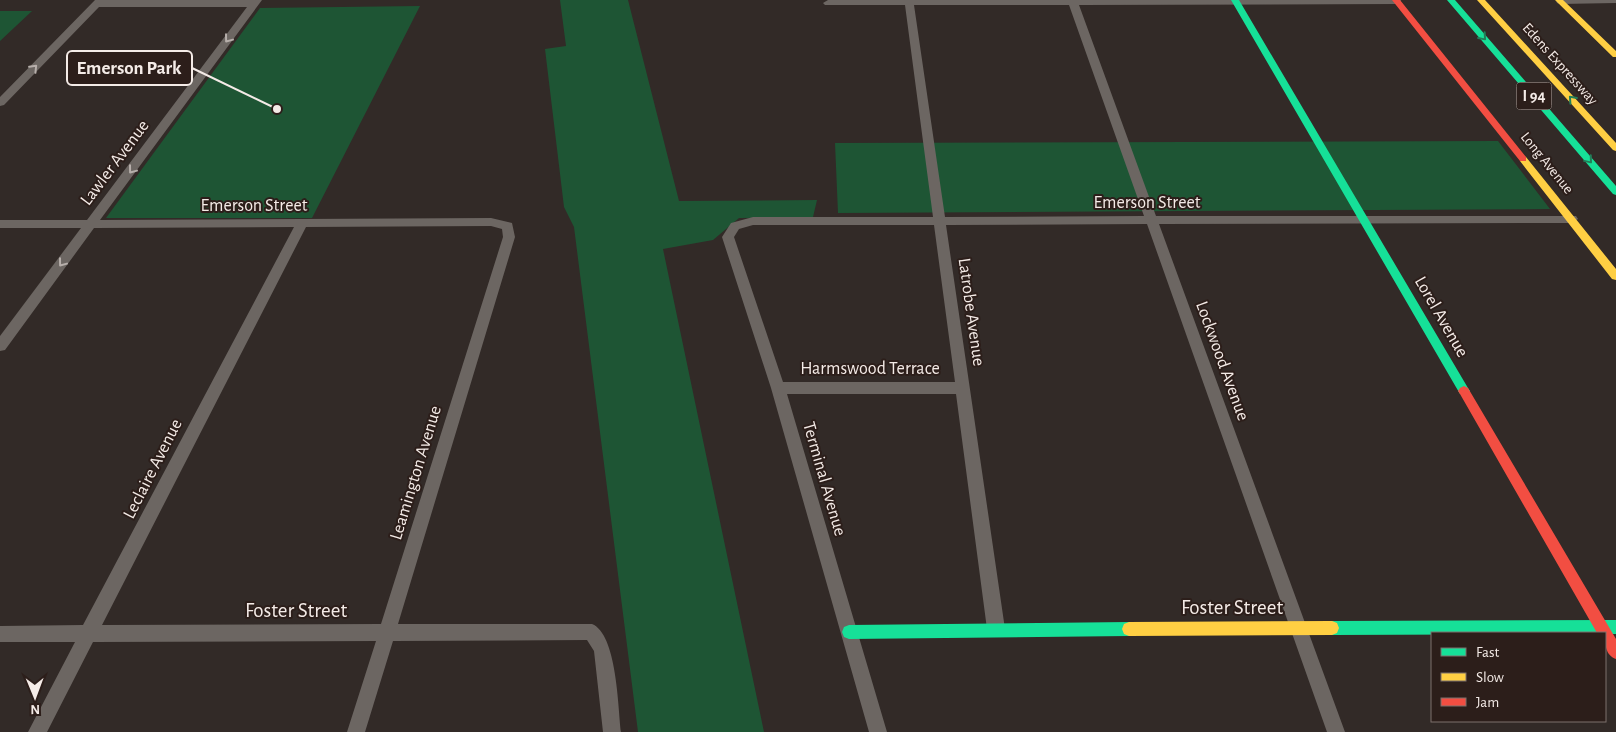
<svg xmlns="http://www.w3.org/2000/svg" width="1616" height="732" viewBox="0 0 1616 732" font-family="'Alegreya Sans',sans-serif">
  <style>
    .green { fill: #1e5534 }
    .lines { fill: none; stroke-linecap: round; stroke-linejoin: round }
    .street { fill: #6c6662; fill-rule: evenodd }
    .fast { fill: #16e098; fill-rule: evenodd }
    .slow { fill: #ffcf43; fill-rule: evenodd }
    .jam { fill: #f24e42; fill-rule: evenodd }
    .oneway { stroke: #217f59 }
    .oneway2 { stroke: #b7afab }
    .labels { text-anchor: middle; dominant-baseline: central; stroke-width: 4; stroke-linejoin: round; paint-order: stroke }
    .far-street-label { font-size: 15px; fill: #f4ebe7; stroke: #2c1e1a }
    .shield { fill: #2c1e1a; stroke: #b8aeaa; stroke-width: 1 }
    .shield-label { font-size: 16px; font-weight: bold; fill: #f4ebe7 }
    .street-label { font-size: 18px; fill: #f4ebe7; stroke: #2c1e1a }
    .near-street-label { font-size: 21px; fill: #f4ebe7; stroke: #2c1e1a }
    .leader { fill: none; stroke: #f4ebe7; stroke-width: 2 }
    .callout-dot { fill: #f4ebe7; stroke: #2c1e1a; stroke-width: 2 }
    .callout { fill: #2c1e1a; stroke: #f4ebe7; stroke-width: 2 }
    .callout-label { font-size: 19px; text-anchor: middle; font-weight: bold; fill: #f4ebe7 }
  </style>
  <rect width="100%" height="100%" fill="#322a27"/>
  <path class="green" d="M 560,0 L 628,0 L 679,201 L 817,200 L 813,217 L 739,218 L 713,240 L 663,249 L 764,732 L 638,732 L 574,227 L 564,207 L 545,49 L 566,46 Z
    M 420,6 L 312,218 L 106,218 L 260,8 Z
    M 0,11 L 32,11 L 0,41 Z
    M 1498,141 L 1550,209 L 838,213 L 835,143 Z"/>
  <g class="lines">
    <path class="street" d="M 95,0 L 262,0 L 100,220 L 491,218 L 512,223 L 515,237 L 398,624 L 592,624 C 617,634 618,707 621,732 L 603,732 L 594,651 L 587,640 L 393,641 L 365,732 L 347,732 L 376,641 L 93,642 L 47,732 L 28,732 L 75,642 L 0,642 L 0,626 L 83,625 L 294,227 L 94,228 L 5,350 L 0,351 L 0,336 L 81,228 L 0,228 L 0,220 L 87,220 L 247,7 L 99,7 L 4,105 L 0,106 L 0,97 ZM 491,226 L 502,229 L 503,237 L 381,624 L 102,625 L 306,227 Z
      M 828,0 L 1401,0 L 1400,3 L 1397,4 L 1079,5 L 1156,216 L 1576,216 L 1578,219 L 1572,223 L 1159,224 L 1345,732 L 1327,732 L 1147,224 L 946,225 L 1005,629 L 1002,635 L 996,637 L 990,635 L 987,629 L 956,394 L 787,394 L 887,732 L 869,732 L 771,388 L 722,237 L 731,223 L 753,217 L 933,217 L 905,5 L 825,5 L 823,3 ZM 914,5 L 1069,5 L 1144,216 L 945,217 ZM 753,225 L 934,225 L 955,382 L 783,382 L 734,237 L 739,229 Z
      M 1556,0 L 1616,0 L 1616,3 L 1560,4 L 1557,3 Z"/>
    <path class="fast" d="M 1231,0 L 1239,0 L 1468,388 L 1470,391 L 1468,394 L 1460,394 Z
      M 1447,0 L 1455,0 L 1616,186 L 1616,195 L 1613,194 Z
      M 1616,620 L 1616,634 L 1332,635 L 1327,633 L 1325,628 L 1327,623 L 1332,621 Z
      M 1129,622 L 1134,624 L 1136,629 L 1134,634 L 1129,636 L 849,639 L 844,637 L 842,632 L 844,627 L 849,625 Z"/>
    <path class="slow" d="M 1477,0 L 1485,0 L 1616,143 L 1616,151 L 1613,150 Z
      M 1555,0 L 1563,0 L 1616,51 L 1616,57 L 1613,57 Z
      M 1523,156 L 1526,157 L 1616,269 L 1616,280 L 1612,279 L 1520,161 L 1520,157 Z
      M 1332,621 L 1337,623 L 1339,628 L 1337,633 L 1332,635 L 1129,636 L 1124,634 L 1122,629 L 1124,624 L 1129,622 Z"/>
    <path class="jam" d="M 1392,0 L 1400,0 L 1526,157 L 1526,161 L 1520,161 Z
      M 1464,386 L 1468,388 L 1616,639 L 1616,659 C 1605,655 1605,644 1605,633 L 1597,633 L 1460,394 L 1458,391 L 1460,388 Z"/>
  </g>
  <defs><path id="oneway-chevron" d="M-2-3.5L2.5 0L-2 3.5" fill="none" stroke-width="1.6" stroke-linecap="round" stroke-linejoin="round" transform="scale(1.25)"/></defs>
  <g class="oneway">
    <use href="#oneway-chevron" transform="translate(1483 37) rotate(49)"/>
    <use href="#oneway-chevron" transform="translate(1572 99) rotate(-132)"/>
    <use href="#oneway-chevron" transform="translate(1589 160) rotate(50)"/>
  </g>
  <g class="oneway2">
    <use href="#oneway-chevron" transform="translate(228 39) rotate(127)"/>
    <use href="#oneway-chevron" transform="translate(34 68) rotate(-46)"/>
    <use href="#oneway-chevron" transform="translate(132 170) rotate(127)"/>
    <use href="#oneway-chevron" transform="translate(62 263) rotate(127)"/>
  </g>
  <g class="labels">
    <g class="far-street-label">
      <text transform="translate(1560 64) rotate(48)">Edens Expressway</text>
      <text transform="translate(1547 163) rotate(51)">Long Avenue</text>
    </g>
    <rect class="shield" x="1516.5" y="82.5" width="35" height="27" rx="4"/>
    <g class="shield-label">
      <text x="1534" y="96">I 94</text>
    </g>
    <g class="street-label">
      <text transform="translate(115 163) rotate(-53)">Lawler Avenue</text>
      <text x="1147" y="203">Emerson Street</text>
      <text x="254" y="206">Emerson Street</text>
      <text transform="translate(971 312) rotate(82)">Latrobe Avenue</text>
      <text transform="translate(1441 317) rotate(60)">Lorel Avenue</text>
      <text transform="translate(1222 361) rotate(70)">Lockwood Avenue</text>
      <text x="870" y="369">Harmswood Terrace</text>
      <text transform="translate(153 469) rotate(-63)">Leclaire Avenue</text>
      <text transform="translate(416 473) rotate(-73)">Leamington Avenue</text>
      <text transform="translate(824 479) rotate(74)">Terminal Avenue</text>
    </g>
    <g class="near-street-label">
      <text x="1232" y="607">Foster Street</text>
      <text x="296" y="610">Foster Street</text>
    </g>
  </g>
  <path class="leader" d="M277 109L192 68"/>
  <circle class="callout-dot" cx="277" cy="109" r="5"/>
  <rect class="callout" x="67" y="51" width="125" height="34" rx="5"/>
  <g class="callout-label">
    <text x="129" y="74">Emerson Park</text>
  </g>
  <rect x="1431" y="632" width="175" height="90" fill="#2c1e1a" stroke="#7c706c"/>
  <rect x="1441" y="648" width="25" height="8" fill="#16e098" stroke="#7c706c"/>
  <text x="1476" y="657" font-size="15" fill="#f4ebe7">Fast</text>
  <rect x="1441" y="673" width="25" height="8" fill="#ffcf43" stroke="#7c706c"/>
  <text x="1476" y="682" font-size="15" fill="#f4ebe7">Slow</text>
  <rect x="1441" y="698" width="25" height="8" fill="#f24e42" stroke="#7c706c"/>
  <text x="1476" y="707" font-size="15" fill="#f4ebe7">Jam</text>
  <g transform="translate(35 697) rotate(179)" stroke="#2c1e1a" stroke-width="4" paint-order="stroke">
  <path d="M0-4L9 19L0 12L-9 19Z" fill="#f4ebe7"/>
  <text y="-8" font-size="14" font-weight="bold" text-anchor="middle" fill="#f4ebe7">N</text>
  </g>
</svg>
